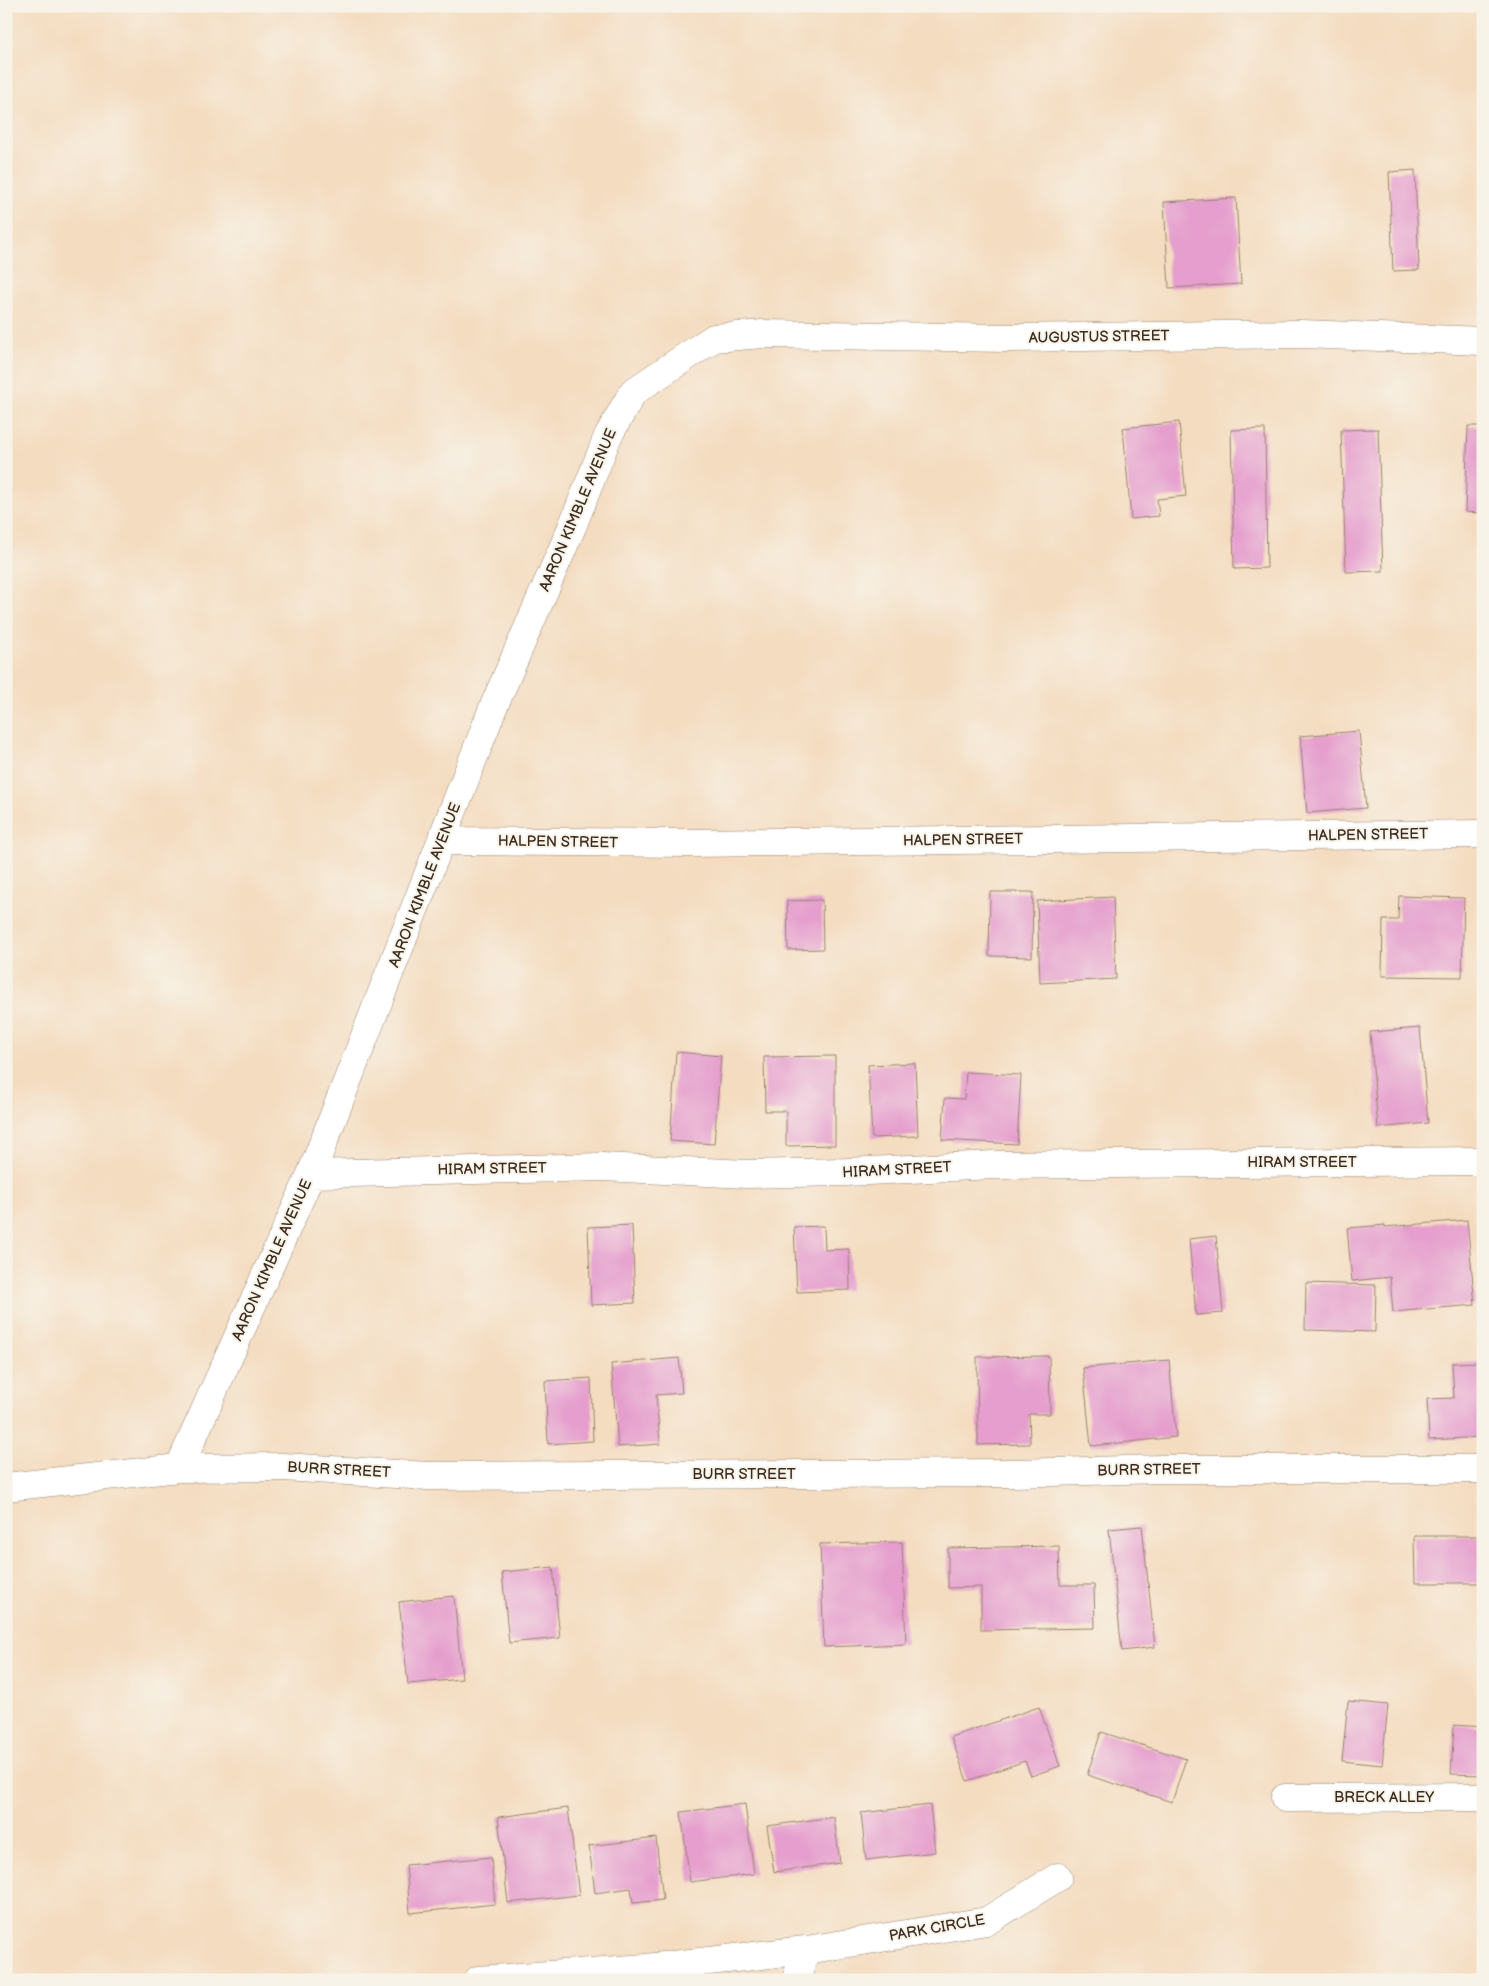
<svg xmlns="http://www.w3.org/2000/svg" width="1489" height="1986" viewBox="0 0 1489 1986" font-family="'Balsamiq Sans',sans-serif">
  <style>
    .building { fill: #e59ecd }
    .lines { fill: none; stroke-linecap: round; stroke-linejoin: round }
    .minor-casing { stroke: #98836f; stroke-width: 29 }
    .minor { stroke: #fff; stroke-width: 28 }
    .labels { text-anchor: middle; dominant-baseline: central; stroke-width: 4; stroke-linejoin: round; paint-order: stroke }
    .street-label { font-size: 15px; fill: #3b2a1e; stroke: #f7f3e8 }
  </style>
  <rect width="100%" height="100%" fill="#f7f3e8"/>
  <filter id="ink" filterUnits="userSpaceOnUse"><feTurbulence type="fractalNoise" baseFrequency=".02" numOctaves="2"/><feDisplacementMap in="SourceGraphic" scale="10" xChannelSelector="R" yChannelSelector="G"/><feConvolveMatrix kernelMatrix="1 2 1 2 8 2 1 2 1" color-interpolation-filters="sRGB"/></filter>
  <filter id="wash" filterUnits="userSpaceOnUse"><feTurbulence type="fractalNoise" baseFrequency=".0096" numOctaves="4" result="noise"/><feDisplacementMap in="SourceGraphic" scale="20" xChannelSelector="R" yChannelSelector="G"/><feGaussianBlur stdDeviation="1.12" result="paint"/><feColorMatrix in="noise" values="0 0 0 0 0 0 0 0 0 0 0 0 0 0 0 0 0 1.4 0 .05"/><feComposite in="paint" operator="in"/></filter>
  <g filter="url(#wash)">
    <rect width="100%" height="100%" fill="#f4dcc0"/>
    <g id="blocks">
      <path class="building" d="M 1415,170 L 1419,270 L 1393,271 L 1389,172 Z
        M 1236,198 L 1241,284 L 1169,288 L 1164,202 Z
        M 1179,422 L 1186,496 L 1157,499 L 1159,516 L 1131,519 L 1123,428 Z
        M 1468,426 L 1483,426 L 1483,513 L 1465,512 Z
        M 1265,429 L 1267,568 L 1234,569 L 1231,430 Z
        M 1378,429 L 1383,571 L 1346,572 L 1341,430 Z
        M 1359,731 L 1366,808 L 1307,813 L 1300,736 Z
        M 990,892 L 1033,892 L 1032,957 L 989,956 Z
        M 1399,896 L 1464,898 L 1462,977 L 1382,976 L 1383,920 L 1398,920 Z
        M 1113,897 L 1116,979 L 1040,983 L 1037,901 Z
        M 822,900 L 823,949 L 788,950 L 787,901 Z
        M 1420,1028 L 1428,1123 L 1378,1128 L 1370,1032 Z
        M 676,1052 L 721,1056 L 714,1144 L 670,1141 Z
        M 835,1056 L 835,1145 L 786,1146 L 786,1111 L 765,1111 L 764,1057 Z
        M 915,1063 L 918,1136 L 872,1138 L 868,1065 Z
        M 966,1072 L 1021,1075 L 1017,1144 L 942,1140 L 945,1098 L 964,1099 Z
        M 1467,1220 L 1475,1305 L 1393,1312 L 1390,1277 L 1352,1281 L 1347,1228 L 1385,1225 L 1385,1227 Z
        M 632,1225 L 635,1303 L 591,1305 L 588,1227 Z
        M 824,1226 L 825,1250 L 849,1249 L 850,1290 L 797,1292 L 794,1227 Z
        M 1216,1236 L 1223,1313 L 1196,1315 L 1189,1239 Z
        M 1306,1283 L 1376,1285 L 1375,1332 L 1305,1330 Z
        M 1049,1356 L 1050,1414 L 1029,1414 L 1030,1444 L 978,1445 L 977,1357 Z
        M 679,1358 L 682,1393 L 656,1395 L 660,1444 L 618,1447 L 611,1364 Z
        M 1169,1360 L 1176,1437 L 1091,1446 L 1083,1368 Z
        M 1483,1362 L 1483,1437 L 1429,1440 L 1427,1399 L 1454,1398 L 1452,1363 Z
        M 591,1378 L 593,1441 L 548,1444 L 545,1381 Z
        M 1142,1526 L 1155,1647 L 1122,1651 L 1109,1529 Z
        M 1414,1536 L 1483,1536 L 1483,1583 L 1415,1583 Z
        M 902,1542 L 906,1644 L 824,1647 L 820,1544 Z
        M 1059,1546 L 1060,1585 L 1094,1585 L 1095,1628 L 981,1630 L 981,1587 L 948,1588 L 948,1548 Z
        M 553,1567 L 560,1638 L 509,1643 L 502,1572 Z
        M 454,1596 L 462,1679 L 408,1684 L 399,1602 Z
        M 1348,1701 L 1388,1705 L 1382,1765 L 1342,1761 Z
        M 1039,1707 L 1060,1766 L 1031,1776 L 1025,1761 L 967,1781 L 951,1737 Z
        M 1454,1725 L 1483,1727 L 1483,1775 L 1451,1774 Z
        M 1101,1732 L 1186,1759 L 1172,1802 L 1087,1775 Z
        M 745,1804 L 754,1874 L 690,1882 L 681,1812 Z
        M 930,1805 L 935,1852 L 866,1860 L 861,1813 Z
        M 568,1808 L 579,1895 L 508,1903 L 498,1817 Z
        M 834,1817 L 840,1863 L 774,1872 L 767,1826 Z
        M 656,1838 L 663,1900 L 633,1903 L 631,1888 L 595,1893 L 589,1846 Z
        M 491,1857 L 495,1904 L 410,1913 L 406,1865 Z"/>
    </g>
  </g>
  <g filter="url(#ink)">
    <use href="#blocks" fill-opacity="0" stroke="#98836f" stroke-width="1"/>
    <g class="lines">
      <defs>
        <path id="minor" d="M 443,841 L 692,843 L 1483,834
          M 311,1174 L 602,1167 L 747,1174 L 846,1172 L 994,1165 L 1483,1161
          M 179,1468 L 311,1174 L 493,708 L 572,527 L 608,436 L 633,392 L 714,338 L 763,334 L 1007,338 L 1302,334 L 1483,341
          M 6,1487 L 179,1468 L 283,1467 L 428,1476 L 1014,1473 L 1162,1469 L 1483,1469
          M 1285,1798 L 1483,1797
          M 478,1980 L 646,1968 L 806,1950 L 987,1921 L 1058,1877
          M 796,1980 L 806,1950"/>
      </defs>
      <use href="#minor" class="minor-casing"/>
      <use href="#minor" class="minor"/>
    </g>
  </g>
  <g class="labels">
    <g class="street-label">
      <text transform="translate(1099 337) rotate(-1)">AUGUSTUS STREET</text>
      <text transform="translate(578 510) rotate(-67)">AARON KIMBLE AVENUE</text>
      <text transform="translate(1368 835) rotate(-1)">HALPEN STREET</text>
      <text transform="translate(963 840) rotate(-1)">HALPEN STREET</text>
      <text transform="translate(558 842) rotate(1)">HALPEN STREET</text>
      <text transform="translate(425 885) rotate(-69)">AARON KIMBLE AVENUE</text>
      <text x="1302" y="1162">HIRAM STREET</text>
      <text transform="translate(492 1169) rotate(-1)">HIRAM STREET</text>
      <text transform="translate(897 1170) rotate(-3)">HIRAM STREET</text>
      <text transform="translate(272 1260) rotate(-66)">AARON KIMBLE AVENUE</text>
      <text transform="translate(339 1470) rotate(3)">BURR STREET</text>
      <text transform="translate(1149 1470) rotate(-1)">BURR STREET</text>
      <text x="744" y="1474">BURR STREET</text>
      <text x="1384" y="1797">BRECK ALLEY</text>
      <text transform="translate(937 1928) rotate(-10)">PARK CIRCLE</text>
    </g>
  </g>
  <rect width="1489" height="1986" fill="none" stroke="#f7f3e8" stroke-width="25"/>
</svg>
